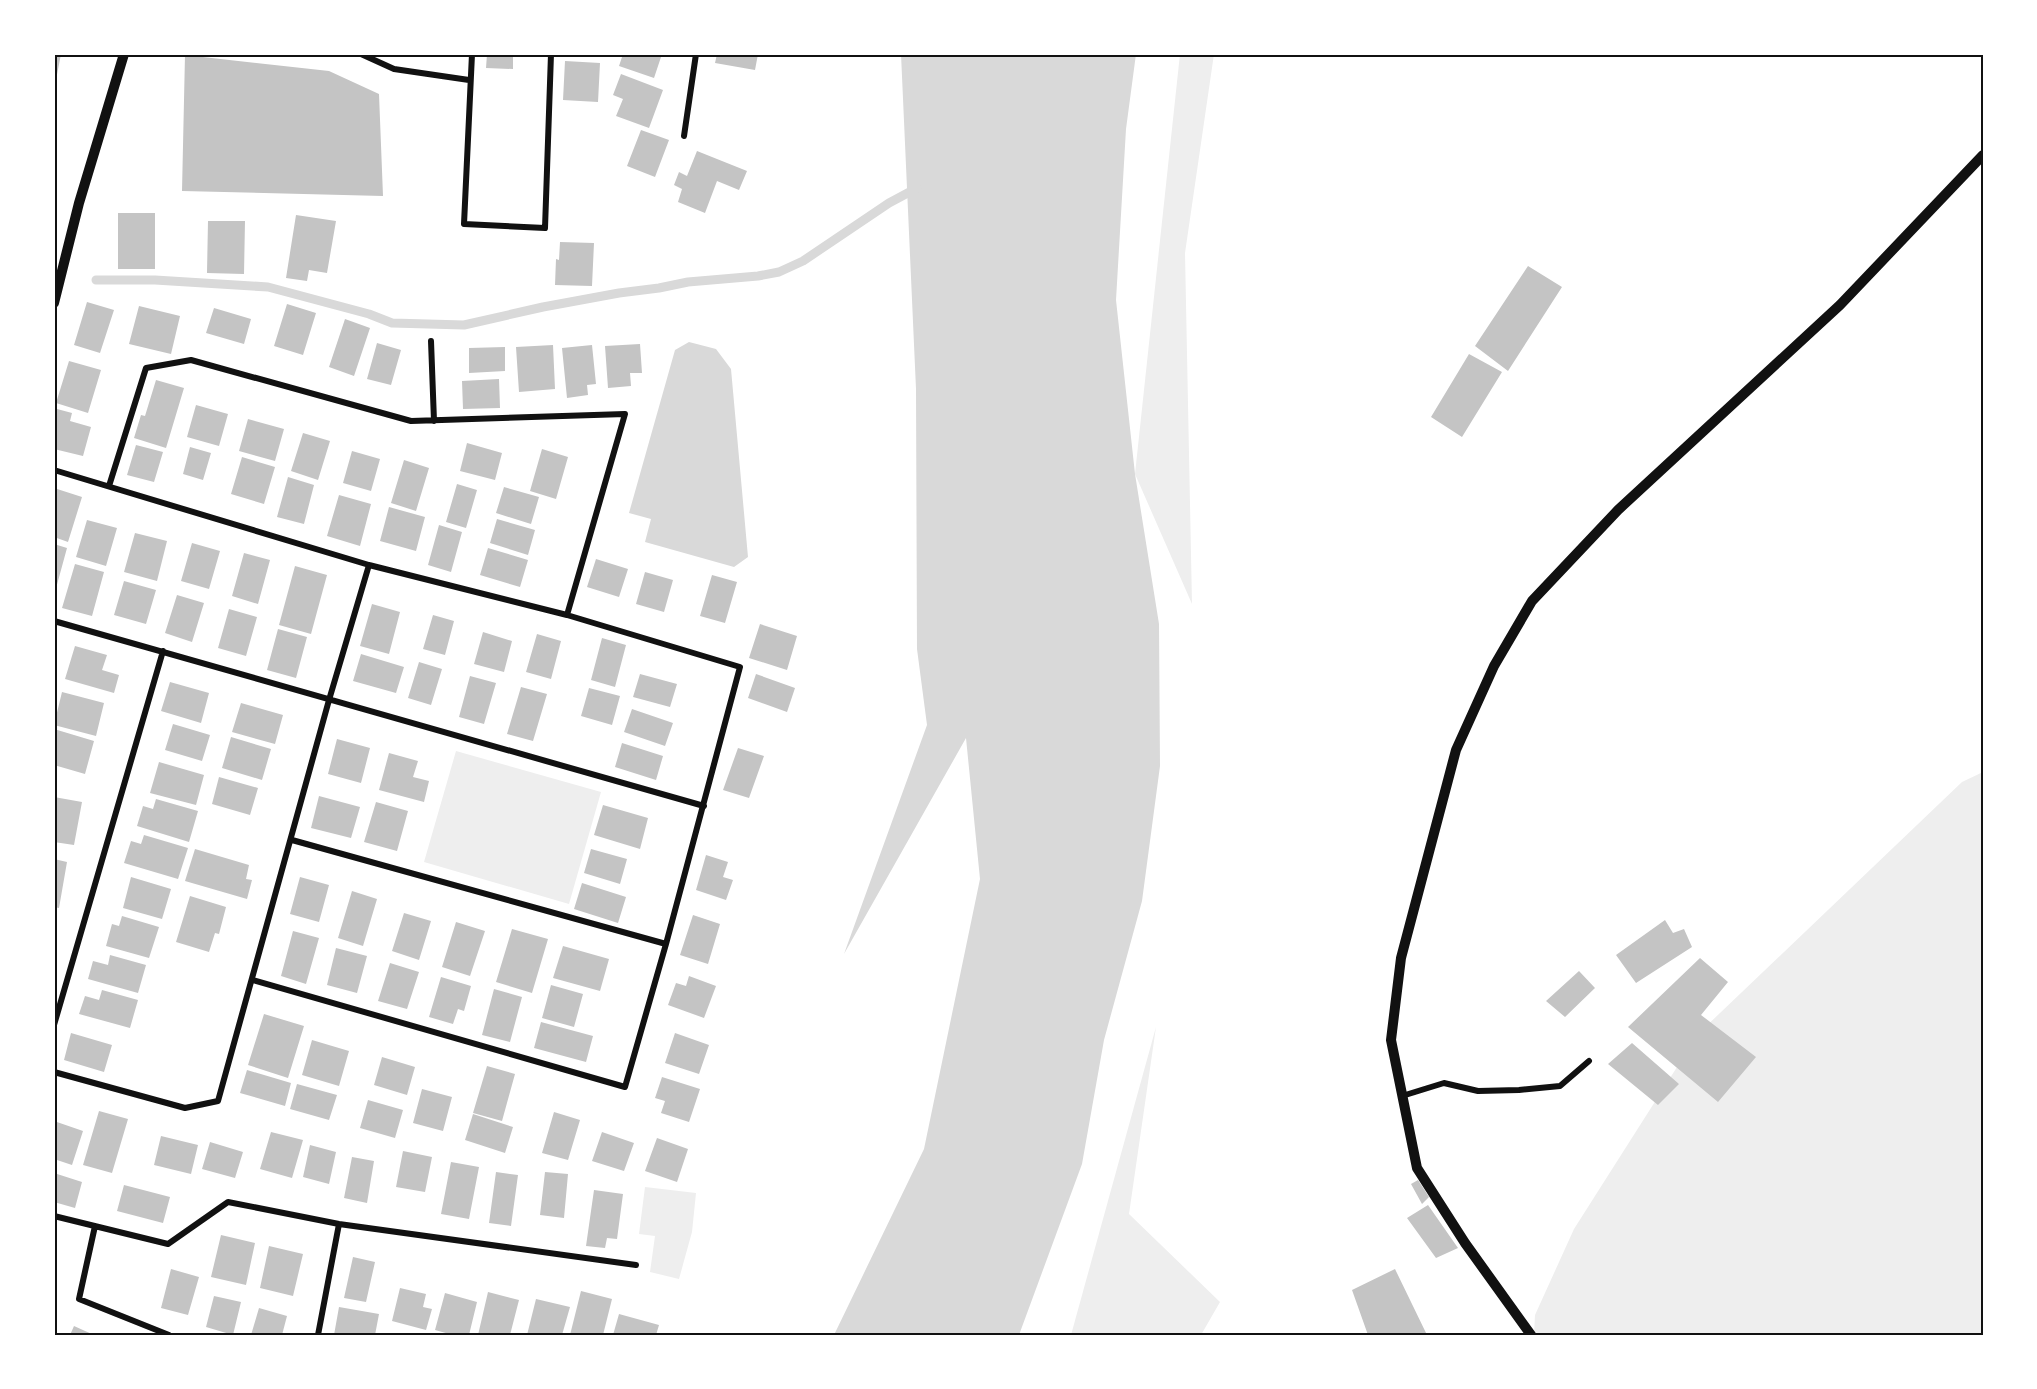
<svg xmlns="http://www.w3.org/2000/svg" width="2037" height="1389" viewBox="0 0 2037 1389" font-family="Ubuntu,sans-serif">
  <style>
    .green { fill: #eee }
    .water { fill: #d9d9d9 }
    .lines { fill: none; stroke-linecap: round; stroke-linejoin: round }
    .stream { stroke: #d9d9d9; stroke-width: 9 }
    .building { fill: #c4c4c4 }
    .minor { stroke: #111; stroke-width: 6 }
    .tertiary { stroke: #111; stroke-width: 10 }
    .neatline { fill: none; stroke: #111; stroke-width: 2 }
  </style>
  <rect width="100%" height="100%" fill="#fff"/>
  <path class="green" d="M 1180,54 L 1214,54 L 1185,253 L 1192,604 L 1135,474 Z
    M 456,751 L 601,792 L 569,904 L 424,862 Z
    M 1983,772 L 1983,1335 L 1534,1335 L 1535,1315 L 1574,1229 L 1698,1034 L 1962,782 Z
    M 1156,1027 L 1129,1214 L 1220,1302 L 1201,1335 L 1071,1335 Z
    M 645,1187 L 696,1193 L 692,1232 L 679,1279 L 650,1272 L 655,1236 L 639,1234 Z"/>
  <path class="water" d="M 901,54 L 1136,54 L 1126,129 L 1116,300 L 1135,474 L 1159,624 L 1160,766 L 1142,901 L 1104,1040 L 1082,1164 L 1019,1335 L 834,1335 L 924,1149 L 980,879 L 966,738 L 844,954 L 927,725 L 917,649 L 916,389 Z
    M 689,342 L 716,349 L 731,369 L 748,557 L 734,567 L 645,542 L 651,519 L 629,513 L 675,350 Z"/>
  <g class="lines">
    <path class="stream" d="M 96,280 L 155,280 L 268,287 L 369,314 L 392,323 L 464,325 L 543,307 L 619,293 L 659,288 L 688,282 L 758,276 L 779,272 L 803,261 L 889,203 L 917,188"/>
  </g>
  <path class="building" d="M 54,54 L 61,54 L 55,85 L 54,84 Z
    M 487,54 L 513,54 L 513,69 L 486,68 Z
    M 623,54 L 662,54 L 654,78 L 619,66 Z
    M 717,54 L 758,54 L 755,70 L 715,63 Z
    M 185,55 L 329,71 L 379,94 L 383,196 L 182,191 Z
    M 565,61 L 600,63 L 598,102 L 563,100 Z
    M 621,74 L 663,90 L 649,128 L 616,116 L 623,99 L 613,95 Z
    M 641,130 L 669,140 L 655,177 L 627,166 Z
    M 697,151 L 747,171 L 739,190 L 717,181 L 705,213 L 678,202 L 682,189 L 674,185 L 679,172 L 687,176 Z
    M 118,213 L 155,213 L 155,269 L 118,269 Z
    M 296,215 L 336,221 L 327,273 L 309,270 L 307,281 L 286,278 Z
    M 208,221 L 245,221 L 244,274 L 207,273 Z
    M 560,242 L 594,243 L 592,286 L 555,285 L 556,259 L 559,260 Z
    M 1528,266 L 1562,287 L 1508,371 L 1475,346 Z
    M 87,302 L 114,310 L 100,353 L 74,345 Z
    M 287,304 L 316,313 L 303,355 L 274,346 Z
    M 139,306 L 180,316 L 171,354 L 129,344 Z
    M 214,308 L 251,319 L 244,344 L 206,333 Z
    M 345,319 L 370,328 L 354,376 L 329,367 Z
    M 377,343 L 401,350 L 391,385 L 367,379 Z
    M 640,344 L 642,373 L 630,373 L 631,386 L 608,388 L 605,346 Z
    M 553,345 L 555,389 L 519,392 L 516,347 Z
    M 592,345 L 596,384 L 587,385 L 588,395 L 567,398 L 562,348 Z
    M 505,347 L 505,371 L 469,373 L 469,348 Z
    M 1469,354 L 1502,372 L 1462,437 L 1431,417 Z
    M 69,361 L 101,370 L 88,413 L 56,403 Z
    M 499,379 L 500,408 L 463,409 L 462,381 Z
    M 156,380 L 184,388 L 166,448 L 134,438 L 141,415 L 145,416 Z
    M 196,405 L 228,414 L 219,446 L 187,437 Z
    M 57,409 L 72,413 L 70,421 L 91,427 L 83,456 L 54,449 L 54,420 Z
    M 248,419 L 284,429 L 275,461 L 239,451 Z
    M 303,433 L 330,441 L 318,480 L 291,471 Z
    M 467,443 L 502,453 L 495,480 L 460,471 Z
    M 136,445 L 163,452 L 154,482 L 127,475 Z
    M 190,447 L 211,453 L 203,480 L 183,474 Z
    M 542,449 L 568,457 L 556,499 L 530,491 Z
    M 352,451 L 380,459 L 371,491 L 343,483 Z
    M 242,457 L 275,467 L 264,504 L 231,494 Z
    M 404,460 L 429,468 L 416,511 L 391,503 Z
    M 288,477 L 314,485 L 304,524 L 277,517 Z
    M 457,484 L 477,490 L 466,528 L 446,522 Z
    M 504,487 L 539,497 L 531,524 L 496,513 Z
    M 54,488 L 82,497 L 68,542 L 54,537 Z
    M 339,495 L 371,504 L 360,546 L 327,536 Z
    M 389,507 L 425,517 L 416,551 L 380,541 Z
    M 497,519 L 535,530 L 528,555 L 490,543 Z
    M 87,520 L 117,528 L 106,566 L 76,557 Z
    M 439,525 L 462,532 L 451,572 L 428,565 Z
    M 135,533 L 167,541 L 157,581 L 124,572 Z
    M 192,543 L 220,551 L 209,589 L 181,581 Z
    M 54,544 L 67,548 L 55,592 L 54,592 Z
    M 488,548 L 528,560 L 520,587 L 480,575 Z
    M 244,553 L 270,560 L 258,604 L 232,596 Z
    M 596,559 L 628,569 L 619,597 L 587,587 Z
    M 75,564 L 104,572 L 92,616 L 62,608 Z
    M 295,566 L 327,575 L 311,634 L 279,625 Z
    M 645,572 L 673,580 L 664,612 L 636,604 Z
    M 712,575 L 737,582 L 725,623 L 700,616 Z
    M 124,581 L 156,590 L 146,624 L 114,615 Z
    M 177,595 L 204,603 L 192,642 L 165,633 Z
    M 372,604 L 400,612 L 389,654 L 360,646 Z
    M 229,609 L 257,617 L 246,656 L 218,648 Z
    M 433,615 L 454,621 L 445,655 L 423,649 Z
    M 760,624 L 797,636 L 787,670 L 749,658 Z
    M 278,629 L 307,637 L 296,678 L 267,670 Z
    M 483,632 L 512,641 L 504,672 L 474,664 Z
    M 537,634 L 561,641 L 551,679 L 526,672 Z
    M 602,638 L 626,645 L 615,687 L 591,680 Z
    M 75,646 L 107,655 L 102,670 L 119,675 L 114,693 L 65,679 Z
    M 361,654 L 404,667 L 396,693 L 353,681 Z
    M 419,662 L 442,669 L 431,705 L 408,698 Z
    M 640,674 L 677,684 L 670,707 L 633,697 Z
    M 756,674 L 795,688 L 787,712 L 748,698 Z
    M 470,676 L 496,683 L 484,724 L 459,717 Z
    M 170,682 L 209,693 L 201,723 L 161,711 Z
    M 521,687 L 547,694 L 533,741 L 507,734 Z
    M 589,688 L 620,696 L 612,725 L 581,716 Z
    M 62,692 L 104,703 L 96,736 L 54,725 Z
    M 241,703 L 283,715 L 275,744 L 232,732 Z
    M 632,709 L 673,723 L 665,746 L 624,732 Z
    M 173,724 L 210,735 L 202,761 L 165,750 Z
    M 54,729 L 94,741 L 85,774 L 54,765 Z
    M 231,737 L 271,749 L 262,780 L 222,768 Z
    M 337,739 L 370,748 L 361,783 L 328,774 Z
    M 622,743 L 663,756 L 656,780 L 615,767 Z
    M 738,748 L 764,756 L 749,798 L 723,790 Z
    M 389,753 L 418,761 L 413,777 L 429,781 L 424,802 L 379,790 Z
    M 159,762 L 204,775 L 196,805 L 150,793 Z
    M 219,777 L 258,788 L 250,815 L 212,804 Z
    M 319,796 L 360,807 L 351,838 L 311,828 Z
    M 54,797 L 82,802 L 74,845 L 54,842 Z
    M 156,799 L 198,811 L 189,842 L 137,826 L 143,806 L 153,809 Z
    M 376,802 L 408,811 L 397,851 L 364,842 Z
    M 603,805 L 648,818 L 640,849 L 594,835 Z
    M 144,835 L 188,848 L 178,879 L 124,863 L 131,841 L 141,844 Z
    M 195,849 L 249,865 L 246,879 L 252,880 L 247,899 L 185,881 Z
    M 591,849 L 627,859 L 620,884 L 584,873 Z
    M 706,855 L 728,862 L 723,877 L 733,880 L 726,900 L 696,890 Z
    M 54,859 L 67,862 L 59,908 L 54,907 Z
    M 131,877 L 171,889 L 162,919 L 123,908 Z
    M 300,877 L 329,885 L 319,922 L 290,914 Z
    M 582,883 L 626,897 L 618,923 L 574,909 Z
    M 352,891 L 377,899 L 363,946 L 338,938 Z
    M 190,896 L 226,907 L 219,934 L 215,933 L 209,952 L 176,942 Z
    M 404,913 L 431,921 L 419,960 L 392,951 Z
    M 693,915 L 720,924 L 708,964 L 680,955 Z
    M 122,916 L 159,927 L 149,958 L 106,946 L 112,924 L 119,926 Z
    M 1665,920 L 1673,933 L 1684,929 L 1692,947 L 1636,983 L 1616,955 Z
    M 456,922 L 485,931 L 470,976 L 442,967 Z
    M 512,929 L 548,939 L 532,993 L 496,982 Z
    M 293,931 L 319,938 L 306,984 L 281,976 Z
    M 563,946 L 609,959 L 600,991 L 553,978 Z
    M 336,948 L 367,956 L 357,993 L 327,985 Z
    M 110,955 L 146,965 L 138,993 L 88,979 L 93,961 L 108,965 Z
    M 1700,958 L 1728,982 L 1701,1015 L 1756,1057 L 1718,1102 L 1628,1027 Z
    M 390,963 L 419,972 L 407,1009 L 378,1001 Z
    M 1579,971 L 1595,988 L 1565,1017 L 1546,1001 Z
    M 689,976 L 716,986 L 704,1018 L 668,1005 L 676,983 L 686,986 Z
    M 441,977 L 471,986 L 464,1011 L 458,1009 L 453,1024 L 429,1017 Z
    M 551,985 L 583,994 L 574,1027 L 542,1018 Z
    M 494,989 L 522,997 L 510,1042 L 482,1035 Z
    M 102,990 L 138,1000 L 130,1028 L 79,1014 L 85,996 L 99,1000 Z
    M 264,1014 L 304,1026 L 288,1078 L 248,1065 Z
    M 541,1022 L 593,1036 L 586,1062 L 534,1048 Z
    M 71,1033 L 112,1045 L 104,1072 L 64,1060 Z
    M 675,1033 L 709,1045 L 699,1074 L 665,1063 Z
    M 312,1040 L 349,1051 L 339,1086 L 302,1075 Z
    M 1632,1043 L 1679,1084 L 1658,1105 L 1608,1064 Z
    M 382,1057 L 415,1067 L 407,1095 L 374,1085 Z
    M 487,1066 L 515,1074 L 502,1121 L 473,1113 Z
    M 247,1070 L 291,1083 L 285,1106 L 240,1093 Z
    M 662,1077 L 700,1089 L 689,1122 L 661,1113 L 665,1101 L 655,1098 Z
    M 297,1084 L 337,1095 L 329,1120 L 290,1109 Z
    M 422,1089 L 452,1097 L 443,1131 L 413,1123 Z
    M 368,1100 L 403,1110 L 395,1138 L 360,1128 Z
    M 99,1111 L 128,1119 L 112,1173 L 83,1165 Z
    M 554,1112 L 580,1120 L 568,1160 L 542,1153 Z
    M 473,1114 L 513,1127 L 505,1153 L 465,1140 Z
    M 54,1121 L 83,1131 L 72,1165 L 54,1159 Z
    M 271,1132 L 303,1140 L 292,1178 L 260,1169 Z
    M 602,1132 L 634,1143 L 624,1171 L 592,1161 Z
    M 161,1136 L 198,1145 L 191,1174 L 154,1165 Z
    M 657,1138 L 688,1149 L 677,1182 L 645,1171 Z
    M 210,1142 L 243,1152 L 235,1178 L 202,1169 Z
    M 310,1145 L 336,1152 L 329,1184 L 303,1177 Z
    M 403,1151 L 432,1157 L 425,1192 L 396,1187 Z
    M 352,1157 L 374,1161 L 367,1203 L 344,1198 Z
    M 451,1162 L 479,1167 L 469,1219 L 441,1214 Z
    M 496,1172 L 518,1175 L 511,1226 L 489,1223 Z
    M 545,1172 L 568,1174 L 564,1218 L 540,1215 Z
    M 54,1173 L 82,1182 L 75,1208 L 54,1202 Z
    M 1418,1180 L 1429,1197 L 1422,1204 L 1411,1184 Z
    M 124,1185 L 170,1197 L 163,1223 L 117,1211 Z
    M 594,1190 L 623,1194 L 617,1239 L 607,1238 L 605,1248 L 586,1246 Z
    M 1428,1205 L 1458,1248 L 1436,1258 L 1407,1218 Z
    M 221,1235 L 255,1243 L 246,1285 L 211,1277 Z
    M 269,1246 L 303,1254 L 293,1296 L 260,1288 Z
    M 353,1257 L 375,1262 L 366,1302 L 344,1298 Z
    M 171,1269 L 199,1277 L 188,1315 L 161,1308 Z
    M 1395,1269 L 1427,1335 L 1368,1335 L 1352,1290 Z
    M 400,1288 L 426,1294 L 423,1307 L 432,1309 L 426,1330 L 392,1321 Z
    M 581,1291 L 612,1299 L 603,1335 L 570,1335 Z
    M 488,1292 L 519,1300 L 510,1335 L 478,1335 Z
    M 445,1293 L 477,1302 L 469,1335 L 453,1335 L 435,1330 Z
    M 214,1296 L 241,1302 L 233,1335 L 206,1327 Z
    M 536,1299 L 570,1307 L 562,1335 L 527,1335 Z
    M 339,1307 L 379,1314 L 375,1335 L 334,1335 Z
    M 259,1308 L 287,1316 L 282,1335 L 251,1335 Z
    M 619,1314 L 659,1325 L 656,1335 L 613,1335 Z
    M 74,1326 L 94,1335 L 70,1335 Z"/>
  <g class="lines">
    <path class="minor" d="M 361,54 L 394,69 L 469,80
      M 472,54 L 464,224 L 545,228 L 551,54
      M 684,136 L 696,54
      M 431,341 L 434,421
      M 54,470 L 369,565 L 567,615 L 740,667 L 666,944 L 625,1087 L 253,980
      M 109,486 L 146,368 L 191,360 L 411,421 L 625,414 L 567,615
      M 54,621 L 704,806
      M 292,840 L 666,944
      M 54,1025 L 163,651
      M 54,1072 L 185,1108 L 218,1101 L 329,700 L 369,565
      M 1402,1096 L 1444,1083 L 1478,1091 L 1519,1090 L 1560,1086 L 1589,1061
      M 54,1216 L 168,1244 L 228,1202 L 339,1224 L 636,1265
      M 95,1226 L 79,1299 L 169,1335
      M 318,1335 L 339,1224"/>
    <path class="tertiary" d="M 54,303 L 79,203 L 124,54
      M 1531,1335 L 1465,1243 L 1417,1168 L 1391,1040 L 1401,958 L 1456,750 L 1494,666 L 1532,601 L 1618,510 L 1840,305 L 1983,155"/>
  </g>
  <rect width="2037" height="1389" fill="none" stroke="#ffffff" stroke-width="111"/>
  <rect x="56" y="56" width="1926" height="1278" class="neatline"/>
</svg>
